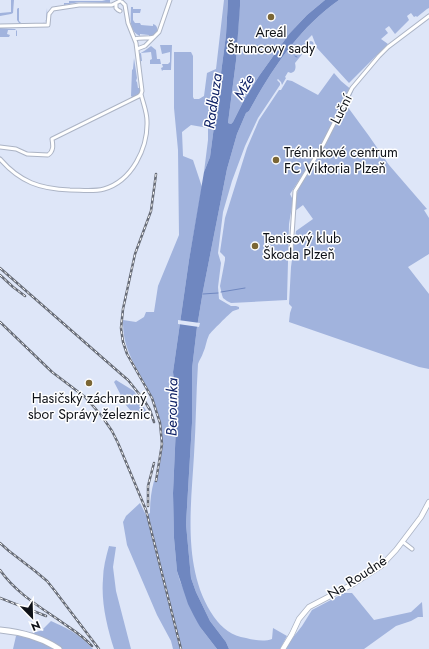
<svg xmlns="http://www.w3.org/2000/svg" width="429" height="649" viewBox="0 0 429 649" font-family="Jost,sans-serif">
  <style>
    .green { fill: #a1b3dd }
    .water { fill: #6f87c0 }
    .pier { fill: #dee6f8 }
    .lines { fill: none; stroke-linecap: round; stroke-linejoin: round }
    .stream { stroke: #6f87c0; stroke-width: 1 }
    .street-casing { stroke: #acb4c5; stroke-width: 5 }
    .secondary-casing { stroke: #acb4c5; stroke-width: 6 }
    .primary-casing { stroke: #acb4c5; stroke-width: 7 }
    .street { stroke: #fff; stroke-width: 3 }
    .secondary { stroke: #fff; stroke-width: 4.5 }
    .primary { stroke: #fff; stroke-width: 5 }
    .rail-casing { stroke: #666b76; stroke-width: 2.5 }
    .rail { stroke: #fff; stroke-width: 1; stroke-dasharray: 3; stroke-linecap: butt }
    .poi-dot { fill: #7b6635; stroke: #fff; stroke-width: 1.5 }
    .labels { text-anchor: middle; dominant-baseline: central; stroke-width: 3; stroke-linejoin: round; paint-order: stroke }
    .poi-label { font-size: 14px; fill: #0f1218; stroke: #fff }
    .street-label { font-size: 14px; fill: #0f1218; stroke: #fff }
    .water-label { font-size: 15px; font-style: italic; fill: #0f2266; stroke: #fff }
  </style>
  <rect width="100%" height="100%" fill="#dee6f8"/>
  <path class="green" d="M 11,0 L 14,0 L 13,13 L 11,14 L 0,16 L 0,13 L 11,12 Z
    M 106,0 L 110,0 L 110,3 L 79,2 L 64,5 L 64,3 L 69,3 L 69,1 L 102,1 Z
    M 224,0 L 228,0 L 226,35 L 210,157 L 204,172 L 208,140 L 208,128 L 191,125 L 182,132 L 183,156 L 193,160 L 202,187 L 189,260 L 173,372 L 174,381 L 176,426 L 173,493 L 174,538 L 177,571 L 180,581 L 200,627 L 217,649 L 173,649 L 171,641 L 157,615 L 127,545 L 123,522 L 126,516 L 140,503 L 146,515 L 150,513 C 150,502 151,492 154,481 L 157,480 C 163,453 165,427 154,402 C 142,372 122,355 123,320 L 136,322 L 144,317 L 146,312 L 154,312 L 158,286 L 179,235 L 178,150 L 174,108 L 174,52 L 191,52 L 193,56 L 193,97 L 194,99 L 199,99 L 204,96 L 207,73 L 216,69 Z
    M 240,0 L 325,0 L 307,15 L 289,34 L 259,76 L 244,100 L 233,122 L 231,124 L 228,123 L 236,61 Z
    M 339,0 L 429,0 L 429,8 L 427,9 L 426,8 L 427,9 L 417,17 L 416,16 L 414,17 L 411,13 L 407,16 L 409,20 L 395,34 L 389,26 L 385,29 L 388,33 L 381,39 L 388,44 L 349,83 L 317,48 L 312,35 L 304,43 L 311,41 L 313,42 L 314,45 L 311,44 L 306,49 L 302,48 L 302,50 L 304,52 L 295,63 C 296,67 296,72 291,73 L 288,72 L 285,77 L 286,78 L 282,85 L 281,82 L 278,79 L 277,80 L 280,83 L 280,85 L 258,118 L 245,146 L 232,181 L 223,212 L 218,253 L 221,263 L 218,287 L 219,299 L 231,306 L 236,306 L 239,307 L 239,309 C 237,310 235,310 233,311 C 230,313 211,332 209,335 C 206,341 206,347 203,353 C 202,357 199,360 198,364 C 196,394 196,425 194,455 C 191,507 182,571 214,617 C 222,628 232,636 246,638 C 254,640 264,642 272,639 L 273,628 L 287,636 L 280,649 L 229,649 L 226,642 L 210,621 L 196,592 L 191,578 L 186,524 L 192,423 L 192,369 L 197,327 L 203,291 L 227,169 L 237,134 L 246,113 L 249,111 C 272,69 299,28 339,0 Z
    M 131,7 L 133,7 L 133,9 L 141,9 L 140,13 L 133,13 L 133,20 L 135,23 L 140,23 L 141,25 L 153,26 L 153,24 C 157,25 159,30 156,33 L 152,36 L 149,37 L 149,35 L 140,34 L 140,36 C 128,31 131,18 131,7 Z
    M 18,8 L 19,8 L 19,21 L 21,23 L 44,23 L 46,20 L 47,8 C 47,15 49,22 41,24 L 19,23 L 17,20 L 17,9 Z
    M 0,28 L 15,29 L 17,31 L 17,36 L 16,36 L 16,30 L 8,30 L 7,34 L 10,35 L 9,37 L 0,37 Z
    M 160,45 L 172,45 L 171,70 L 163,70 L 162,71 L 161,68 L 163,67 L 162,64 L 168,64 L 170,62 L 170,52 L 162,54 Z
    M 151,46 L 156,50 L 157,59 L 160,59 L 161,64 L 150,64 L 150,60 L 152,59 L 151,52 L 141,53 L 142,61 L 141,61 L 141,63 L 140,63 L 139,54 C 143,52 147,49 151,46 Z
    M 134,58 L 137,78 L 136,81 L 137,82 L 138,88 L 140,88 C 142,94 137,96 133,98 L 131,96 L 132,70 L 133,69 Z
    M 334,73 L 341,81 L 353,91 L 347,106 L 369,136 L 389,165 L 427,209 L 424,210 L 429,218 L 429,254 L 408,267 L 429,294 L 429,369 L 419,367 L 289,322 L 290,313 L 292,307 L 289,304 L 291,267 L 296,231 L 313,219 L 303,205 L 295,211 L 297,193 L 300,185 L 309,173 L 305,171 L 290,194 L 293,200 L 289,224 L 287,300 L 231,303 L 227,301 L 223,298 L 222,295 L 220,286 L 225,260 L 225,257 L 220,252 L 225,218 L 247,148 L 259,120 L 279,90 L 281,90 L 287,80 L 292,81 L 318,95 Z
    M 116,380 L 134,391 L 147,412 L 136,417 L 126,405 L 114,382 Z
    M 109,546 L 116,547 L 113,567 L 116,591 L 131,649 L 114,649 C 107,627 101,602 103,579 C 103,568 106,557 109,546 Z
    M 344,593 L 352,593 L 374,620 L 411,612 L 422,602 L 423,617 L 418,617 L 411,621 L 396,626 L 364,649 L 285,649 L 287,645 L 302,626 L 312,610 Z
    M 51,621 C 69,629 79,634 93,649 L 13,649 L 16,636 L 27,634 L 44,630 L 43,629 Z"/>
  <path class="water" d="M 228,0 L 240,0 L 240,6 L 236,61 L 228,123 L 231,124 L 233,122 L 244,100 L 259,76 L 289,34 L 307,15 L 325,0 L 339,0 C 299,28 272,69 249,111 L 246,113 L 237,134 L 227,169 L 203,291 L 197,327 L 192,369 L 192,423 L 186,524 L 191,578 L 196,592 L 210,621 L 226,642 L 229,649 L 217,649 L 200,627 L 194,616 L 188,604 L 177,571 L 174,538 L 173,493 L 176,426 L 174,381 L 173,372 L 189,260 L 204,172 L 210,157 L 226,35 Z"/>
  <path class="pier" d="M 178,320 L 200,323 L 199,327 L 178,324 Z"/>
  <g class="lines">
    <path class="stream" d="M 291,53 L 292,53
      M 295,56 L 297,57
      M 221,292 L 245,288
      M 203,294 L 218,293"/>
    <defs>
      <path id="street" d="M 116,4 L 116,8 L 118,10 L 120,11
        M 0,26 L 48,25 L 49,14 L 53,9 L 79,5 L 112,5 L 120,1
        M 135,39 C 141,37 148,39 154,37
        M 137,49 L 145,46 L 159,32 L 170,0
        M 0,147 L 16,149 L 27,154 L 48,155 C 54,151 53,145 52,139 L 139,96 L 141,94 L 142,91 L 136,43 L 128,23 L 125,5 L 122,2
        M 0,159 C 20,182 40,189 70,190 C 81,190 93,192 104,189 C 132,181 148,148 147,121 C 147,112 143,103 141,94
        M 291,250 L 295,191 L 323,145 L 352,88 L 379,56 L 388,47 L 429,16
        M 403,542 L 412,549"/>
      <path id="secondary" d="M 283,649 L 292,634 L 299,619 L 309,607 L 353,584 L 381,566 L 396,550 L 421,517 L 429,502"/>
      <path id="primary" d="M 0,630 C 21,632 41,637 59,649"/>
    </defs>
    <use href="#street" class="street-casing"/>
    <use href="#secondary" class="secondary-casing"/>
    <use href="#primary" class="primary-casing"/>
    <use href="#street" class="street"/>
    <use href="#secondary" class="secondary"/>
    <use href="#primary" class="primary"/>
    <defs>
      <path id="rail" d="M 0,268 L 121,374 L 128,380 L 144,400
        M 0,275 L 13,287 L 25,296
        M 0,322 L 52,372 L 85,397 L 101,415 L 112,431 L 118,443 L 146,510 L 181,649
        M 141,395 L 150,410 L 154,422
        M 156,481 L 162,444 L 160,423 L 152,398 L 127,354 L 123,342 L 121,328 L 123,309 L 135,254 L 151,211 L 156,174
        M 148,506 L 148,486 L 154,463
        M 0,543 L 9,551 L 35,571 L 47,581 L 55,591 L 99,649
        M 0,570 C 16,593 40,607 63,623 C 73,630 83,636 92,646
        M 0,598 L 46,616"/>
    </defs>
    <use href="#rail" class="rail-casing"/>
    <use href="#rail" class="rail"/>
  </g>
  <g class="poi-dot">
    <circle cx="271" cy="17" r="4"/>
    <circle cx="276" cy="160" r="4"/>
    <circle cx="255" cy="246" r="4"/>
    <circle cx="89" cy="383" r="4"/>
  </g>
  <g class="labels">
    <g class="poi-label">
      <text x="271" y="32">Areál<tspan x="271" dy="16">Štruncovy sady</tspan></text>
      <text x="284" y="152" text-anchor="start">Tréninkové centrum<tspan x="284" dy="16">FC Viktoria Plzeň</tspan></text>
      <text x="263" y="238" text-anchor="start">Tenisový klub<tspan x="263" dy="16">Škoda Plzeň</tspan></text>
      <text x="89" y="398">Hasičský záchranný<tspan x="89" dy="16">sbor Správy železnic</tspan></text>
    </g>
    <g class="street-label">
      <text transform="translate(341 109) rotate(-63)">Luční</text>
      <text transform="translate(357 577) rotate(-33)">Na Roudné</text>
    </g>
    <g class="water-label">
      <text transform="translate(244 87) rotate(-60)">Mže</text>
      <text transform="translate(213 101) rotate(-82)">Radbuza</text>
      <text transform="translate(172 407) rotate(-89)">Berounka</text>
    </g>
  </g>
  <g transform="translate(32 617) rotate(157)" stroke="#ffffff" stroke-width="3" paint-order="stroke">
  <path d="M0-3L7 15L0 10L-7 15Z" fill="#0f1218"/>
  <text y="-6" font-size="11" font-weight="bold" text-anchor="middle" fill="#0f1218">N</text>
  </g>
</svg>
